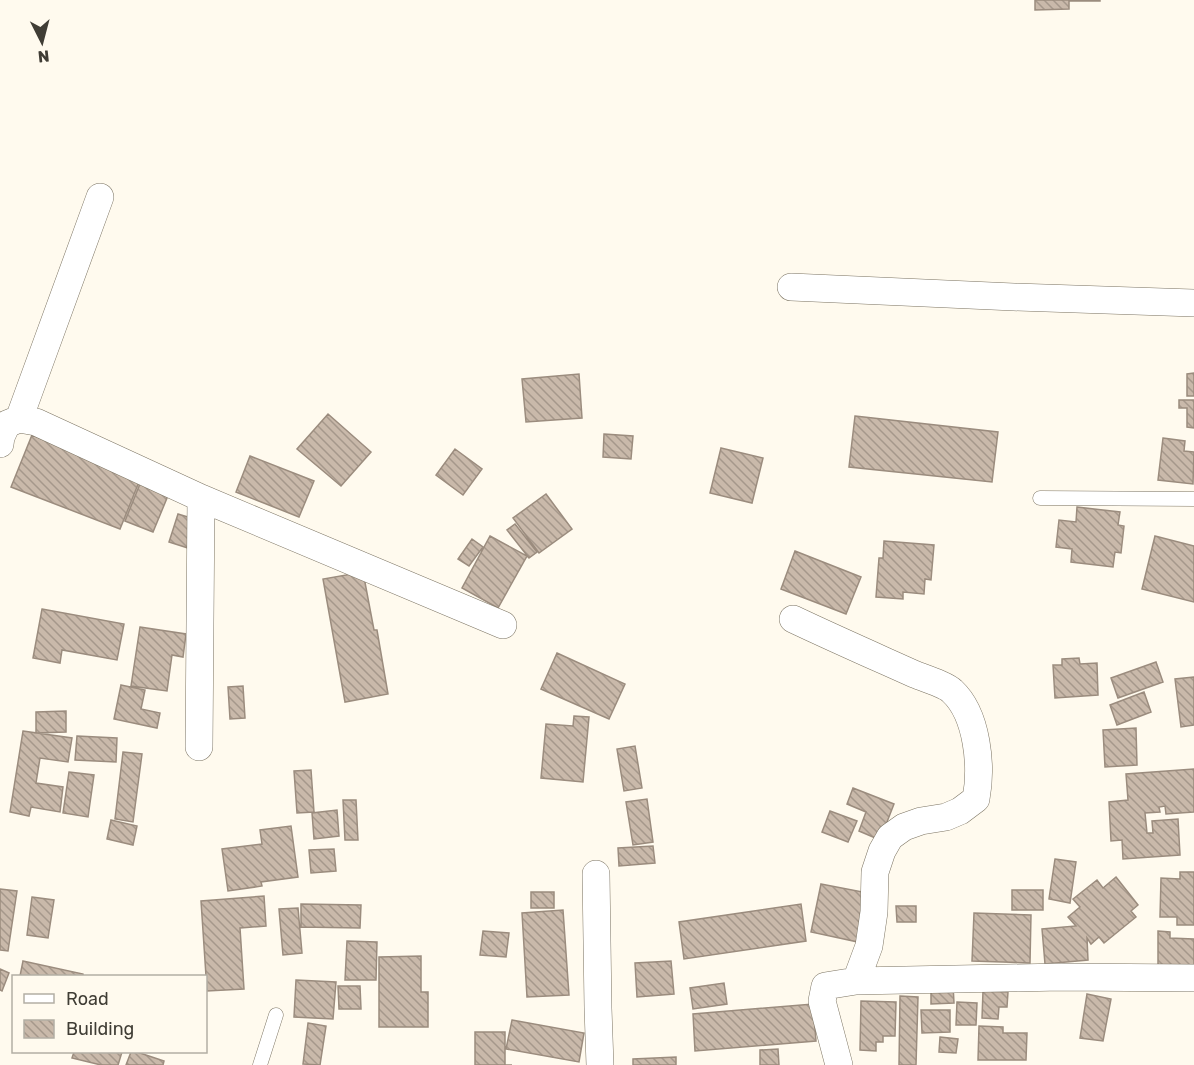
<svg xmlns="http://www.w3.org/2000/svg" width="1194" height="1065" viewBox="0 0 1194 1065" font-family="Rubik,sans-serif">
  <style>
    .building { fill: url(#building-back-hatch); stroke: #9b8c7e; stroke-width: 1.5 }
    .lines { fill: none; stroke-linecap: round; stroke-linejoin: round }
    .service-casing { stroke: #7c7463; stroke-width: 15 }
    .minor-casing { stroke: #7c7463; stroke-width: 28 }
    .service { stroke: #fff; stroke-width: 14 }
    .minor { stroke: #fff; stroke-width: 27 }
  </style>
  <defs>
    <pattern id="building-back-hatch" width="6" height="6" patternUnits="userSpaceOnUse" patternTransform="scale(1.5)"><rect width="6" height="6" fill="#c9b9aa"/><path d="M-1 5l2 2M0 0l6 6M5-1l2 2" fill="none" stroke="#a5988b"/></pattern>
  </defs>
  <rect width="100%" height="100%" fill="#fffaee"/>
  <path class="building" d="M 1035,0 L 1100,0 L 1100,1 L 1069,1 L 1069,9 L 1035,10 Z
    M 1194,373 L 1194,396 L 1187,396 L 1187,374 Z
    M 579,374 L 582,418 L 526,422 L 522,379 Z
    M 1179,400 L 1194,400 L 1194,428 L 1187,427 L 1187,408 L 1179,408 Z
    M 328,414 L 371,452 L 341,486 L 297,449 Z
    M 855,416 L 998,432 L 992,482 L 849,467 Z
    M 604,434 L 633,436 L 631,459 L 603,457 Z
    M 32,435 L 141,477 L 120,529 L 11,487 Z
    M 1163,438 L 1185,441 L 1184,451 L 1194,452 L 1193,484 L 1158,480 Z
    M 721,448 L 763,458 L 752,503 L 710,493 Z
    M 455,449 L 482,469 L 463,495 L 436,475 Z
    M 250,456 L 314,481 L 299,517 L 236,492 Z
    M 144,474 L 172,486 L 153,532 L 125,521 Z
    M 546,494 L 572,529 L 539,553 L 513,518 Z
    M 1077,507 L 1120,512 L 1118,525 L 1124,526 L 1121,553 L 1115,552 L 1113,567 L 1071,562 L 1072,549 L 1056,547 L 1059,520 L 1076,522 Z
    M 178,514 L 201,521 L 191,549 L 169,542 Z
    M 515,524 L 537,552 L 529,558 L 507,530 Z
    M 490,536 L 527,556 L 498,608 L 462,588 Z
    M 1155,536 L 1194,546 L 1194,602 L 1142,589 Z
    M 472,539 L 483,547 L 469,566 L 458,559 Z
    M 884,541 L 934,545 L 931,580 L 925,579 L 924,594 L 903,592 L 903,599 L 876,597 L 879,558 L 883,558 Z
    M 795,551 L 861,577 L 846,614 L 781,589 Z
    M 363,572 L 374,630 L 377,630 L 388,694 L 345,702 L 323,579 Z
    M 42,609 L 124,624 L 117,660 L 62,650 L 60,663 L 33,658 Z
    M 140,627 L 186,634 L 183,657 L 172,655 L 167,691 L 131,686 Z
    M 557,653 L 625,684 L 609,719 L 541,689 Z
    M 1079,658 L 1080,664 L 1097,663 L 1098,695 L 1055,698 L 1053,665 L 1062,665 L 1062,659 Z
    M 1156,662 L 1163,682 L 1118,698 L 1111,678 Z
    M 1194,677 L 1194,725 L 1181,727 L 1175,679 Z
    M 121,685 L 145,690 L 141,709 L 160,713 L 157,728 L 114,719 Z
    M 243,686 L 245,718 L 230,719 L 228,687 Z
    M 1144,692 L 1151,712 L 1117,725 L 1110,705 Z
    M 66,711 L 66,732 L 36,733 L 36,712 Z
    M 574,716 L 589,717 L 583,782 L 541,778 L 546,724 L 573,726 Z
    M 1136,728 L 1137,765 L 1105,767 L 1103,730 Z
    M 23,731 L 72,738 L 68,762 L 40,758 L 36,783 L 63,787 L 60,812 L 31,807 L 29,816 L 10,812 Z
    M 77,736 L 117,738 L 116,762 L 75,760 Z
    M 635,746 L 642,788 L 624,791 L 617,749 Z
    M 123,752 L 142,754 L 133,822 L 115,819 Z
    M 1194,769 L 1194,812 L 1166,814 L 1165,806 L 1159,807 L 1160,812 L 1145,813 L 1147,833 L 1153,833 L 1152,821 L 1178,819 L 1180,855 L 1123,859 L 1122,840 L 1111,841 L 1109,802 L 1128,800 L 1126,774 Z
    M 311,770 L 314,812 L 297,813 L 294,771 Z
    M 69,772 L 94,775 L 88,817 L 63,813 Z
    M 853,788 L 894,804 L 880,840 L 859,831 L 866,812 L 847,804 Z
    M 647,799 L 653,842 L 633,845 L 626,802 Z
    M 343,800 L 356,800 L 358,840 L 345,840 Z
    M 337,810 L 339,836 L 314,839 L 312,813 Z
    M 830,811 L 857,821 L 848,842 L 822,832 Z
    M 111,820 L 137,826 L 133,845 L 107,839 Z
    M 291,826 L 298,877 L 261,882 L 262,886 L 228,891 L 222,849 L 262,844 L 260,830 Z
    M 653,846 L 655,863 L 619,866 L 618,848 Z
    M 334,849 L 336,871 L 311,873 L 309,850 Z
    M 1055,859 L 1076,862 L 1070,903 L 1049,899 Z
    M 1180,872 L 1194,872 L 1194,925 L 1177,925 L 1177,917 L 1160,917 L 1161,878 L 1180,879 Z
    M 1116,877 L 1138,905 L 1131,911 L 1136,917 L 1104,943 L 1099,937 L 1091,944 L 1087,938 L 1088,960 L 1045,964 L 1042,929 L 1076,926 L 1068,917 L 1080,907 L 1073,899 L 1097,880 L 1103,888 Z
    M 821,884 L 868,893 L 858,942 L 811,932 Z
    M 0,889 L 17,891 L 8,951 L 0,950 Z
    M 1012,890 L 1043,890 L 1043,910 L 1012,910 Z
    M 531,892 L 554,892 L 554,908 L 531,908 Z
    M 264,896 L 266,926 L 240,928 L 244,989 L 207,991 L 201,901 Z
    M 32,897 L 54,900 L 48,938 L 27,935 Z
    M 301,904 L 361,905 L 360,928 L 301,927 Z
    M 801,904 L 806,941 L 684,959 L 679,922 Z
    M 896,906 L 916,906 L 916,922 L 897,922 Z
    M 298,908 L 302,953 L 283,955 L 279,909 Z
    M 563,910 L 569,995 L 527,997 L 522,913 Z
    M 974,913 L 1031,915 L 1030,963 L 972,961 Z
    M 483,931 L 509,933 L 506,957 L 480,955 Z
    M 1158,931 L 1170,932 L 1170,938 L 1194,939 L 1194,970 L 1158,969 Z
    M 347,941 L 377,942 L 376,980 L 345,980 Z
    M 421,956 L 421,992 L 428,992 L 428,1027 L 379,1027 L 379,957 Z
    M 23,961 L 83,974 L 83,976 L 20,976 Z
    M 671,961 L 674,994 L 637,997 L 635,963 Z
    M 0,969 L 9,973 L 2,991 L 0,990 Z
    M 296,980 L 336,982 L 333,1019 L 294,1017 Z
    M 724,983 L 727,1004 L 693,1009 L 690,988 Z
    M 953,984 L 954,1003 L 931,1004 L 931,985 Z
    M 338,986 L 360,986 L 361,1009 L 339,1009 Z
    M 983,991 L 1008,992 L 1007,1007 L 999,1007 L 998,1019 L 982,1018 Z
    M 1087,994 L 1111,999 L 1103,1041 L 1080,1038 Z
    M 900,996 L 918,997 L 916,1065 L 899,1065 Z
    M 861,1001 L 896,1002 L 895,1036 L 883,1036 L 883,1042 L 876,1042 L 876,1051 L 860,1050 Z
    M 957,1002 L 977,1003 L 976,1025 L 956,1025 Z
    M 813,1004 L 816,1041 L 695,1051 L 693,1014 Z
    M 921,1010 L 950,1010 L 950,1032 L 922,1033 Z
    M 512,1020 L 584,1033 L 579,1062 L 506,1049 Z
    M 308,1023 L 326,1026 L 320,1065 L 303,1064 Z
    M 979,1026 L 1003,1027 L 1003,1033 L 1027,1033 L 1026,1060 L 978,1060 Z
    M 475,1032 L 505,1032 L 505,1065 L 512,1065 L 475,1065 Z
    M 940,1037 L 958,1039 L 956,1053 L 939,1052 Z
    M 778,1049 L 779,1065 L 760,1065 L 760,1050 Z
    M 74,1052 L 122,1052 L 118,1065 L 101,1065 L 72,1058 Z
    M 131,1052 L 137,1052 L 164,1061 L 163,1065 L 126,1065 Z
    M 676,1057 L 676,1065 L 633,1065 L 633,1059 Z"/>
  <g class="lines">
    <defs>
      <path id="service" d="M 1040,498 L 1194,499
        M 260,1065 L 276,1015"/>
      <path id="minor" d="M 791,287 L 1014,297 L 1194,303
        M 19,419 L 100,197
        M 0,444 L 1,437 L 7,424 L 19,419 L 36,422 L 201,498 L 503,625
        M 793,619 C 833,638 874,656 914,674 C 924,678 946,685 952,691 C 978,715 982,767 976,799 L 960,811 L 946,817 L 921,821 L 904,827 L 890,837 L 882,851 L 875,872 L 874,912 L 869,946 L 856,981
        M 199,747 L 201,498
        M 596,874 L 598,1008 L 600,1065
        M 839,1065 L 822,1001 L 825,986 L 856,981 L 1061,977 L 1194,978"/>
    </defs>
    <use href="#service" class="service-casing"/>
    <use href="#minor" class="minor-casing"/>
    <use href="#service" class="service"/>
    <use href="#minor" class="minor"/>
  </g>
  <rect x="12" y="975" width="195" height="78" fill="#fffaee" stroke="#b3aea4" stroke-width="1.5"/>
  <rect x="24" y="994" width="30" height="9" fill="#ffffff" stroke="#b3aea4" stroke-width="1.5"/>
  <text x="66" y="1005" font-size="18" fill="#403d35">Road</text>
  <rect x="24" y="1020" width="30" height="18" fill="url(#building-back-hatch)" stroke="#b3aea4" stroke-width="1.5"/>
  <text x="66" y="1035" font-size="18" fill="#403d35">Building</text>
  <g transform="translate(42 42) rotate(174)" stroke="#fffaee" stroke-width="4.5" paint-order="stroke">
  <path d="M0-4.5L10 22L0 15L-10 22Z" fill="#403d35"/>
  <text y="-9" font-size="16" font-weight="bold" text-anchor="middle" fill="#403d35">N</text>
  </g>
</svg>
